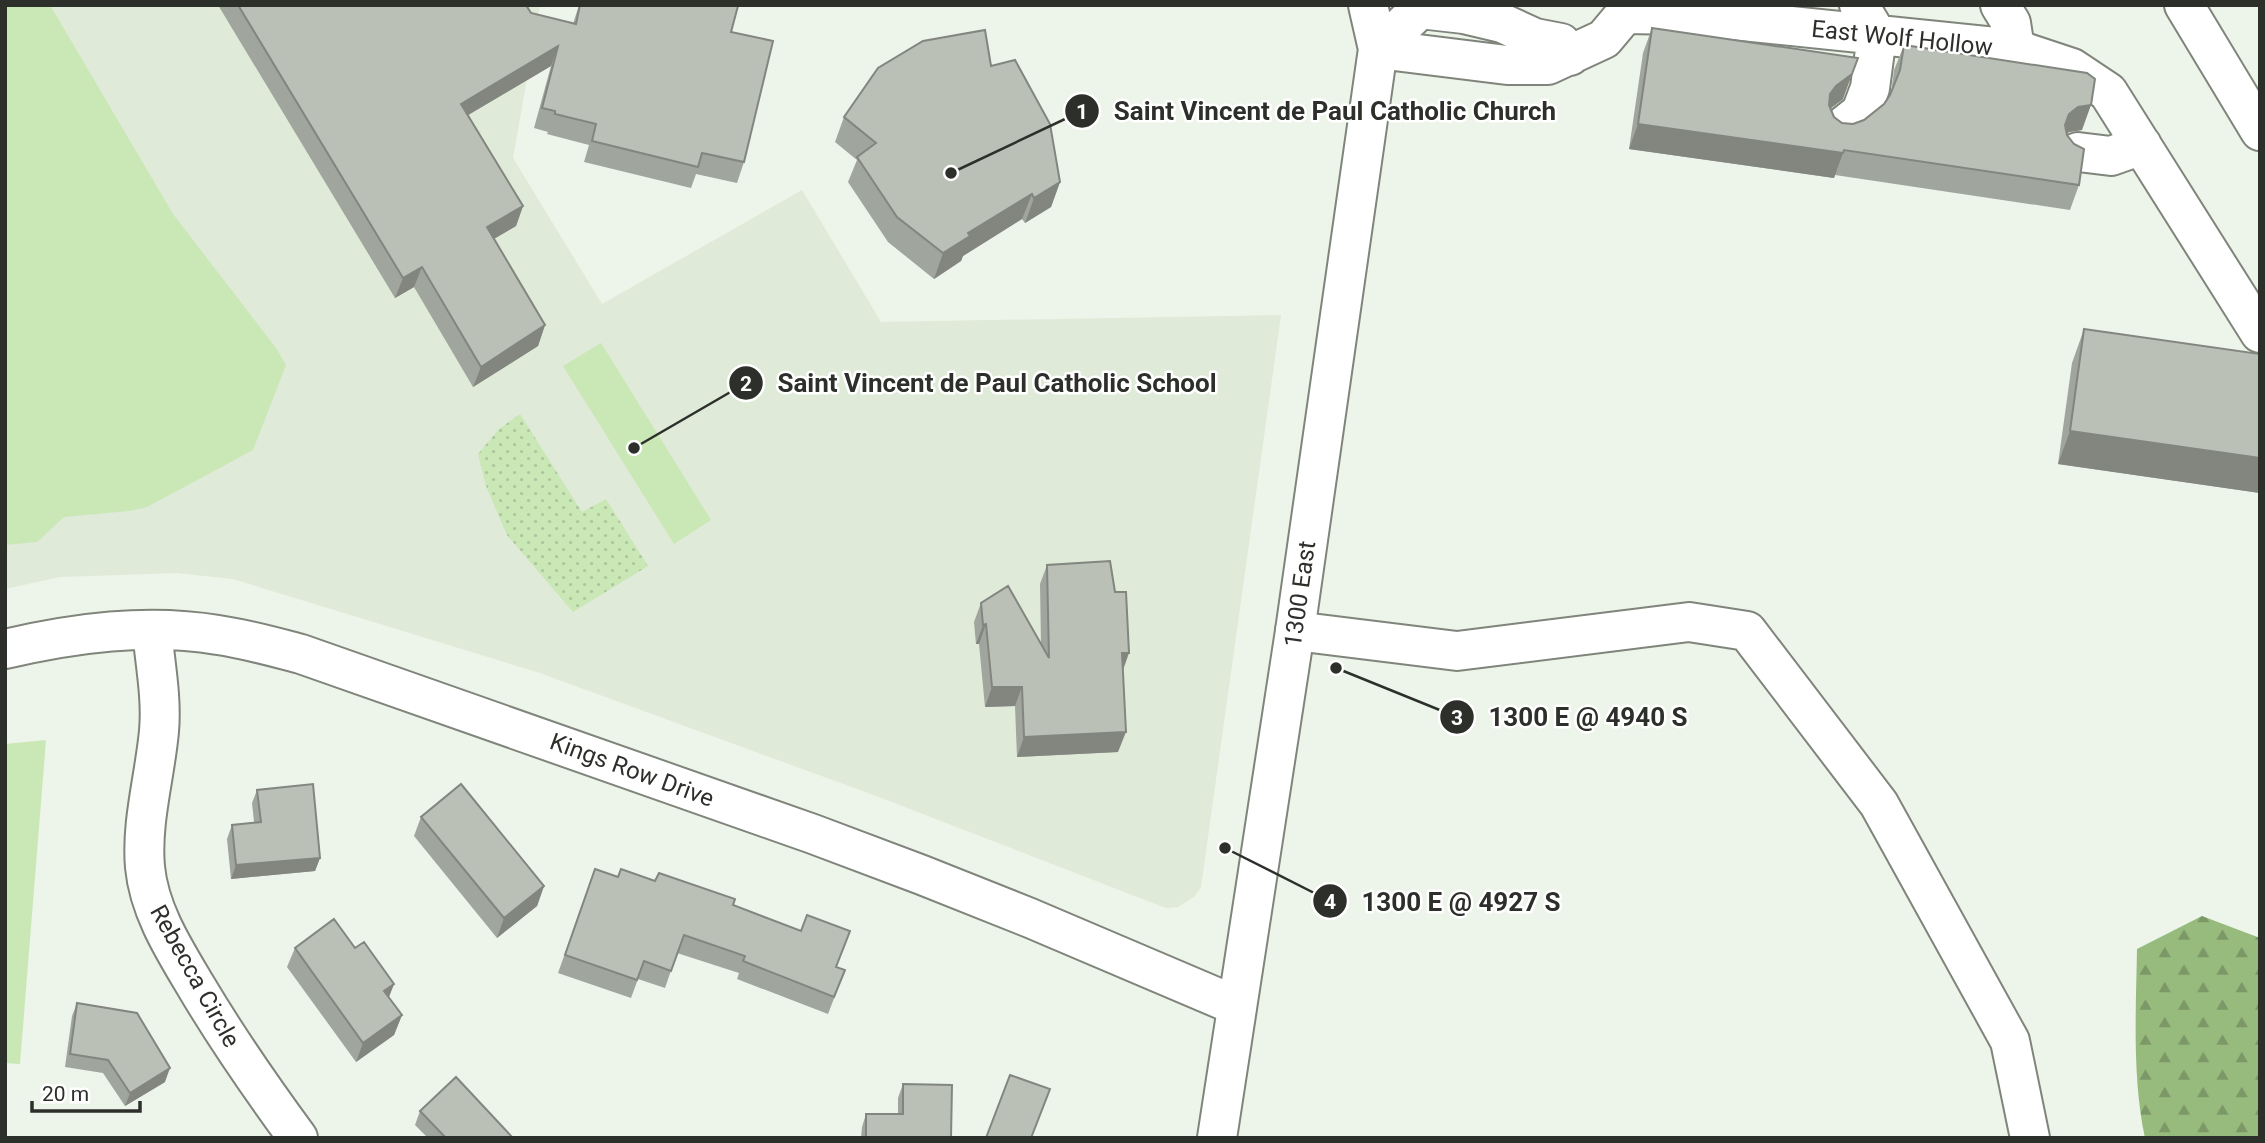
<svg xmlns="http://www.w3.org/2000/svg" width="2265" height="1143" viewBox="0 0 2265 1143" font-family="Roboto,sans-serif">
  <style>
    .built { fill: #dfead8 }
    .grass { fill: #cae7b6 }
    .forest { fill: url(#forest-firs) }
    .park { fill: url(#park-dots) }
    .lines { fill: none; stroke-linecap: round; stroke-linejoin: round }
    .minor-casing { stroke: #7f857b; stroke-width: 42 }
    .major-casing { stroke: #7f857b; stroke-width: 42 }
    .minor { stroke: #fff; stroke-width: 38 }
    .major { stroke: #fff; stroke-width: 38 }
    .wall { fill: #a0a59d }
    .shaded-wall { fill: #82867f }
    .building { fill: #bac0b6; stroke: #82867f; stroke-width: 2 }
    .labels { text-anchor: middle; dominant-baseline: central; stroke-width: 5; stroke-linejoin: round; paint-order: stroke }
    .street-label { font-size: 24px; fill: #2d2f2b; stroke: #fff }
    .leader { fill: none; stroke: #2d2f2b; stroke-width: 2.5 }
    .callout-dot { fill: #2d2f2b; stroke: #fff; stroke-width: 2.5 }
    .mark-label { font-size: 21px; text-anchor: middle; font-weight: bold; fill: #fff }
    .callout-label { font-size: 26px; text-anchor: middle; font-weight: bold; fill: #2d2f2b; stroke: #fff; stroke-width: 5; stroke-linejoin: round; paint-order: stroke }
  </style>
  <defs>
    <pattern id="forest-firs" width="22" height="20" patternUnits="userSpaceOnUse" patternTransform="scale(1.75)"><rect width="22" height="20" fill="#97bb7d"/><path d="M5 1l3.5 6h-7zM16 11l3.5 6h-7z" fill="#7c9867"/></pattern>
    <pattern id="park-dots" width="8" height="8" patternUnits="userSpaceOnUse" patternTransform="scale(1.75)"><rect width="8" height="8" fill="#cae7b6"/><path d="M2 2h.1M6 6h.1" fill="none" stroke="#aec69d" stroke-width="1.8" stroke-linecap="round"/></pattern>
  </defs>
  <rect width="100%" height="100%" fill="#edf4e9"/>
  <path class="built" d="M 5,5 L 540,5 L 513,158 L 602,304 L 802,190 L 881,322 L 1281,315 L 1201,887 L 1195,896 L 1178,907 L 1167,908 L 1158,905 L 879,797 L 540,673 L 233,579 L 177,573 L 60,577 L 5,589 Z"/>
  <path class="grass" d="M 5,5 L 50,5 L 173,214 L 276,348 L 286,365 L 253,450 L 147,507 L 129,511 L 64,517 L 37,542 L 5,545 Z
    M 601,343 L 711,520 L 674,544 L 563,366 Z
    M 46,740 L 20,1064 L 5,1063 L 5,744 Z"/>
  <path class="forest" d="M 2202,916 L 2260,938 L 2260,1138 L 2145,1138 C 2132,1077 2136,1010 2137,949 Z"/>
  <path class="park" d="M 520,414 L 582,512 L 606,499 L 648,566 L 573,612 L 507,535 L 486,486 L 478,454 L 499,429 Z"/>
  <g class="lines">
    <defs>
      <path id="minor" d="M 2000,5 L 2011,23 L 2015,49
        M 1420,9 L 1464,14 L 1502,23 L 1535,38 L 1561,43 L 1570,56
        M 1625,14 L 1684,15 L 2015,49 L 2072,68 L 2108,92 L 2260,333
        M 1378,49 L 1507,65 L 1548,65 L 1604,39 L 1625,14 L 1627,5
        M 1841,128 L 1861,112 L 1870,88 L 1877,35 L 1859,5
        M 2078,152 L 2111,156 L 2142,145
        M 152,630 C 155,663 162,698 159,731 C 155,776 141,822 145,867 C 149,911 175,951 197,988 C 228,1040 262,1089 298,1138
        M 1295,631 L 1457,651 L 1689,622 L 1747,631 L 1879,804 L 2010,1041 L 2030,1138
        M 5,649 C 74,633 147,623 218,635 C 246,639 274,647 301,654 L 813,834 L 922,875 L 1030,918 L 1237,1006"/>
      <path id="major" d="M 2184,5 L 2260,131
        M 1378,49 L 1420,9 L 1420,5
        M 1217,1138 L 1295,631 L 1378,49 L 1368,5"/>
    </defs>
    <use href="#minor" class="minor-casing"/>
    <use href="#major" class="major-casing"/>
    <use href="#minor" class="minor"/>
    <use href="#major" class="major"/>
  </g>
  <path class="wall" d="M 218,5 L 526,5 L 531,13 L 573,24 L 579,5 L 735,5 L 731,32 L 744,162 L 737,183 L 696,174 L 691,188 L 584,162 L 589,145 L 547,134 L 548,132 L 534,128 L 551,66 L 468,115 L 523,206 L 516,226 L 494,239 L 545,325 L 538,346 L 473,387 L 414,287 L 395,298 Z
    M 1652,28 L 1843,99 L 1830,109 L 1834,117 L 1842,123 L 1853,124 L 1864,120 L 1884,104 L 1891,94 L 1894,70 L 1904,45 L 2082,130 L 2069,132 L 2067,134 L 2079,185 L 2070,210 L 1835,175 L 1834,178 L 1629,149 L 1643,53 Z
    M 991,66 L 1060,182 L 1051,207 L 1025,223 L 1022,219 L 963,256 L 961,261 L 934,279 L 888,242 L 848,182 L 857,160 L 835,142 L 844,117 Z
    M 2084,329 L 2260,354 L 2260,493 L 2058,464 L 2072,363 Z
    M 1047,565 L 1123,671 L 1118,752 L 1017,757 L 1015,706 L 985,707 L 979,644 L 976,644 L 974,622 L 981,603 L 1041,644 L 1040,584 Z
    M 257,790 L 320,858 L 315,871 L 231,879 L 227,839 L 232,825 L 254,822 L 252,803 Z
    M 421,817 L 544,886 L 537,906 L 497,938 L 414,836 Z
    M 595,869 L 618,877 L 655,881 L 733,905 L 836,967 L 845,970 L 828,1014 L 737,979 L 739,973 L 677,953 L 665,988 L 638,979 L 631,998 L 558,973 Z
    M 295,948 L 355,948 L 394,984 L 389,997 L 402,1015 L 394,1035 L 356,1062 L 287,967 Z
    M 77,1003 L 165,1082 L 125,1106 L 103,1073 L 65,1067 L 72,1016 Z
    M 903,1084 L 951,1138 L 861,1138 L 862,1127 L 866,1114 L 898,1114 L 898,1098 Z
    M 420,1111 L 513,1138 L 428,1138 L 415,1125 Z"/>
  <path class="shaded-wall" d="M 558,46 L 551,66 L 453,124 L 461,104 Z
    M 1858,58 L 1843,99 L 1827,111 L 1830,94 Z
    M 2091,105 L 2082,130 L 2069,132 L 2060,139 L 2069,114 L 2078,107 Z
    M 1638,124 L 1843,153 L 1834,178 L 1629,149 Z
    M 1060,182 L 1051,207 L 1025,223 L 1034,198 Z
    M 1032,194 L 1022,219 L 963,256 L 961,261 L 934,279 L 943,253 L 968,233 Z
    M 523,206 L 516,226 L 480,247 L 487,227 Z
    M 422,267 L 414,287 L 395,298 L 403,278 Z
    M 545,325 L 538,346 L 473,387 L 481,367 Z
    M 2070,431 L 2260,458 L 2260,493 L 2058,464 Z
    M 986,624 L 979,644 L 976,644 L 983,625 Z
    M 1122,653 L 1129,653 L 1122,673 Z
    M 992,687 L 1022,687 L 1015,706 L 985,707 Z
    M 1126,732 L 1118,752 L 1017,757 L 1024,737 Z
    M 320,858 L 315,871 L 231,879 L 236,865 Z
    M 544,886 L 537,906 L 497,938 L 504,918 Z
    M 394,984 L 386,1004 L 384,991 Z
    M 402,1015 L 394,1035 L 356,1062 L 363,1043 Z
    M 170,1068 L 165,1082 L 125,1106 L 130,1093 Z"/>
  <path class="building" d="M 238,5 L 526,5 L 531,13 L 576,24 L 580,5 L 735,5 L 738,6 L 731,32 L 773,41 L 744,162 L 702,153 L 698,167 L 592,141 L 596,124 L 555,114 L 555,111 L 542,108 L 558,46 L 461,104 L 523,206 L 487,227 L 545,325 L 481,367 L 422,267 L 403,278 Z
    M 1652,28 L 1858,58 L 1852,74 L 1836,86 L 1830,94 L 1829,105 L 1834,117 L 1842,123 L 1853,124 L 1864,120 L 1884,104 L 1890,95 L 1900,70 L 1904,45 L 2087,73 L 2095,79 L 2091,105 L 2078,107 L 2069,114 L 2065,125 L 2067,135 L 2074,144 L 2084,149 L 2079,185 L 1844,150 L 1843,153 L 1638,124 Z
    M 985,30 L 991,66 L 1015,60 L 1050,124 L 1060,182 L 1034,198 L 1032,194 L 968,233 L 970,236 L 943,253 L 897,217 L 857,157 L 876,143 L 844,117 L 878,68 L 923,41 Z
    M 2084,329 L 2260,354 L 2260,458 L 2070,431 Z
    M 1110,561 L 1115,592 L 1126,592 L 1129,653 L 1122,653 L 1126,732 L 1024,737 L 1022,687 L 992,687 L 986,624 L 983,625 L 981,603 L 1008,586 L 1049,658 L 1047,565 Z
    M 313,784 L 320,858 L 236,865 L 232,825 L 261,822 L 257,790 Z
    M 461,784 L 544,886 L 504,918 L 421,817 Z
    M 595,869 L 618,877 L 621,869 L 655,881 L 659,873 L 735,899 L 733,905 L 801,931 L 807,915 L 850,931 L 836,967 L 845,970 L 834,997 L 743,961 L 745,956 L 684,935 L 671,971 L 644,961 L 637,980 L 565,955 Z
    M 334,919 L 355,948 L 364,942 L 394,984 L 384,991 L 402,1015 L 363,1043 L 295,948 Z
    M 77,1003 L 137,1013 L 170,1068 L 130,1093 L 108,1060 L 70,1054 Z
    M 1010,1075 L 1050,1089 L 1031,1138 L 986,1138 Z
    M 456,1077 L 513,1138 L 446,1138 L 420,1111 Z
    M 903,1084 L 952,1085 L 951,1138 L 866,1138 L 866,1114 L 903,1114 Z"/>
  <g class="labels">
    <g class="street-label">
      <text transform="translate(1902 38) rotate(6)">East Wolf Hollow</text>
      <text transform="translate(1300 594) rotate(-82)">1300 East</text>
      <text transform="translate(632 770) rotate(20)">Kings Row Drive</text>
      <text transform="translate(195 976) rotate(61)">Rebecca Circle</text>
    </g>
  </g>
  <path class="leader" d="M951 173L1082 111M634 448L746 383M1336 668L1457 717M1225 848L1330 901"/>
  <g class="callout-dot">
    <circle cx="951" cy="173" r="7"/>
    <circle cx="634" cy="448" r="7"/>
    <circle cx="1336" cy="668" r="7"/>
    <circle cx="1225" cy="848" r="7"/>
    <circle cx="1082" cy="111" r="18"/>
    <circle cx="746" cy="383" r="18"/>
    <circle cx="1457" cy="717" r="18"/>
    <circle cx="1330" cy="901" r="18"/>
  </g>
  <g class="mark-label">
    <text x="1082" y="119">1</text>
    <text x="746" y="391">2</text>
    <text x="1457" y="725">3</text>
    <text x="1330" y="909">4</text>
  </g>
  <g class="callout-label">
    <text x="1335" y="120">Saint Vincent de Paul Catholic Church</text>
    <text x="997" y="392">Saint Vincent de Paul Catholic School</text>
    <text x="1588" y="726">1300 E @ 4940 S</text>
    <text x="1461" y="911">1300 E @ 4927 S</text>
  </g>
  <rect width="2265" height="1143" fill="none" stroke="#2d2f2b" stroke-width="14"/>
  <path d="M32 1101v10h108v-10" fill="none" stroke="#2d2f2b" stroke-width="3.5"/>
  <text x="42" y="1101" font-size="21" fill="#2d2f2b" stroke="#ffffff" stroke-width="5" paint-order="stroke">20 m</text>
</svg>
